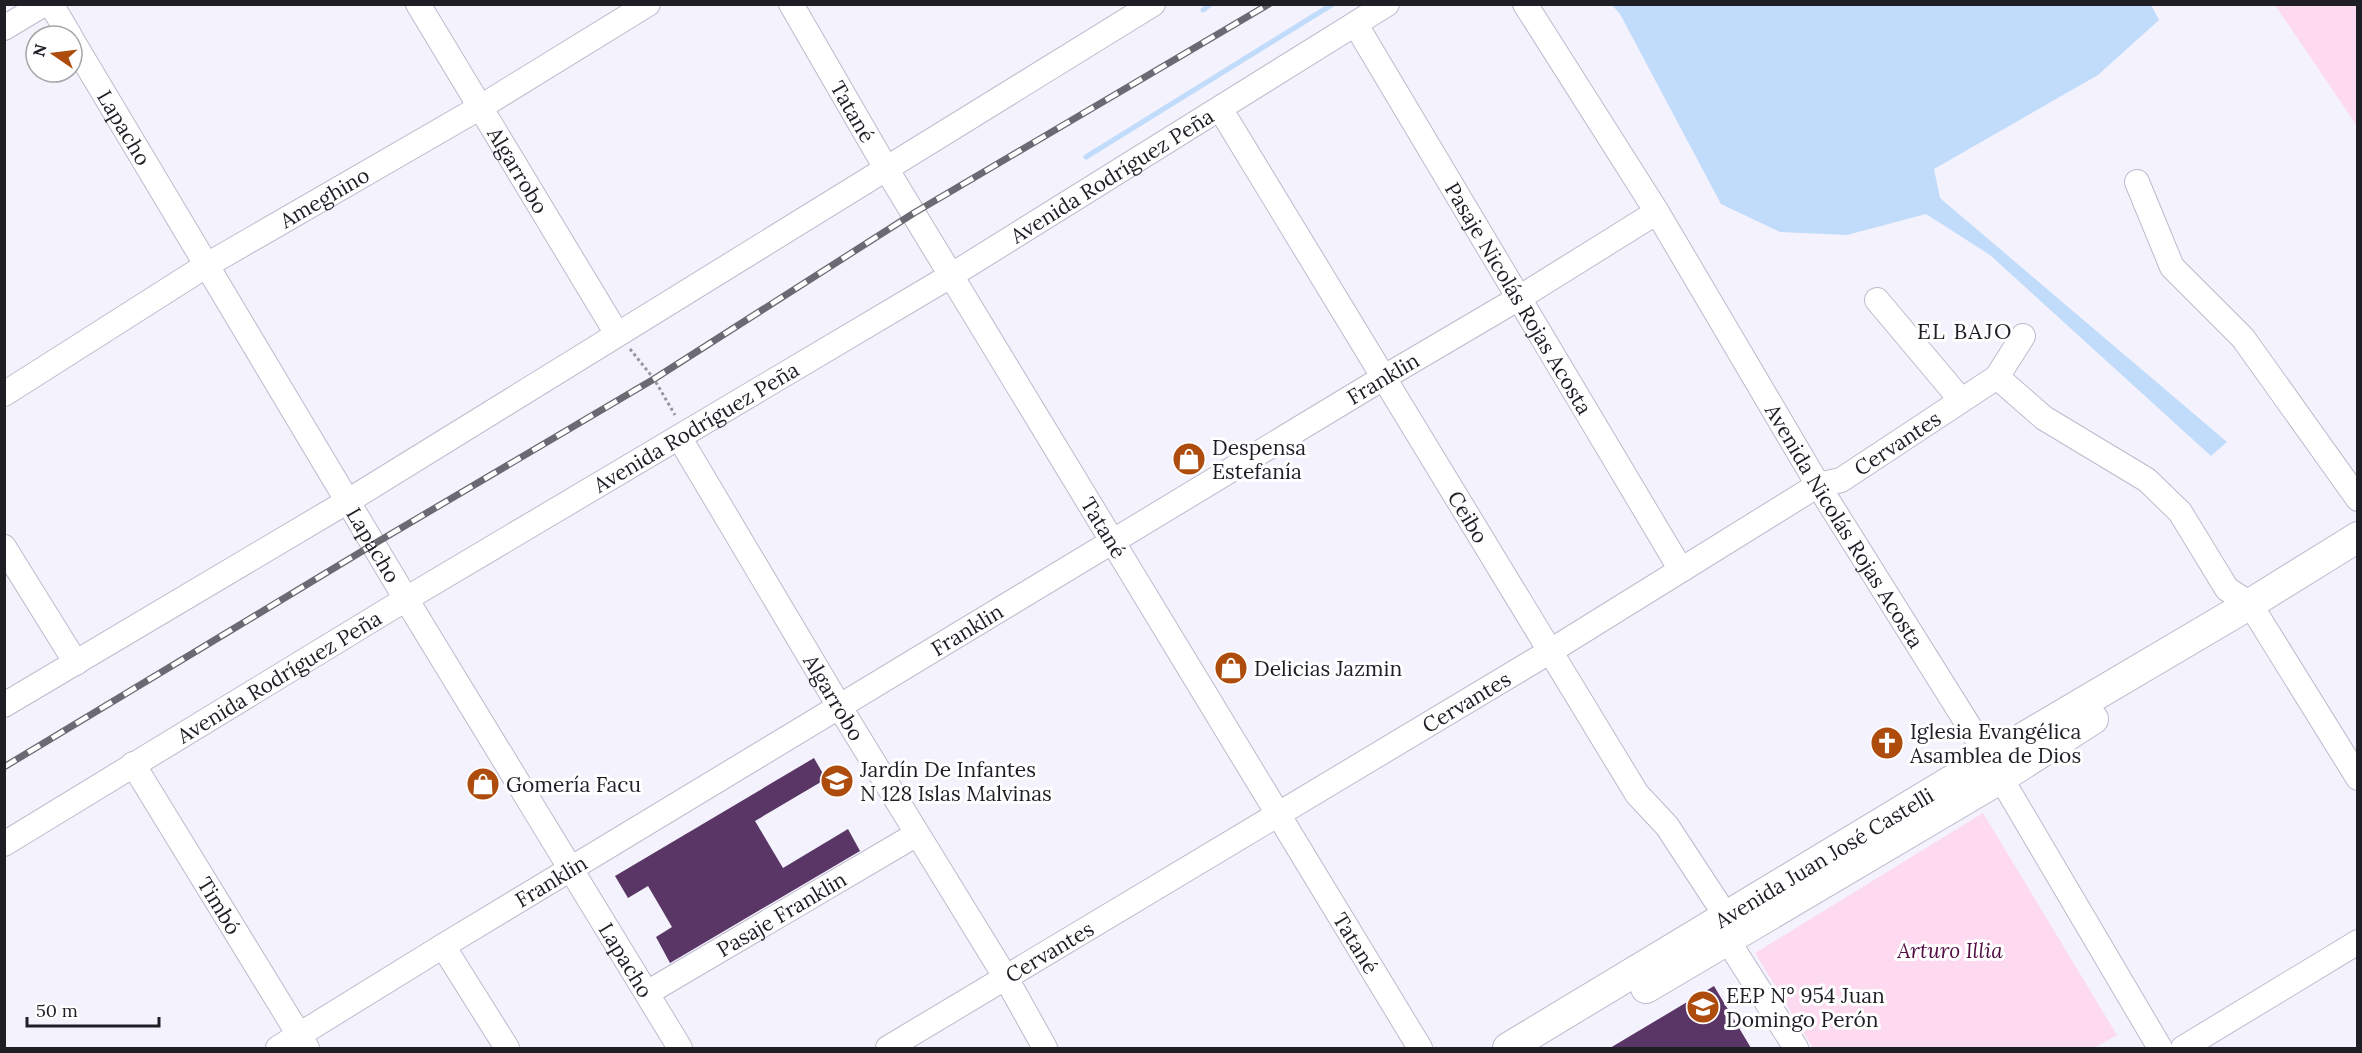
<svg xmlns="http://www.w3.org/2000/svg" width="2362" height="1053" viewBox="0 0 2362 1053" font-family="Lora,serif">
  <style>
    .green { fill: #fedaf1 }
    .water { fill: #c1dcfb }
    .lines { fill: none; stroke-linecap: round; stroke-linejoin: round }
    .stream { stroke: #c1dcfb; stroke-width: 5 }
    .building { fill: #593665 }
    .minor-casing { stroke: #bebacd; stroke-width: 26 }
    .major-casing { stroke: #bebacd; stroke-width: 32 }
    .path { stroke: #97959e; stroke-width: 3; stroke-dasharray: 3 3; stroke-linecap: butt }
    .minor { stroke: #fff; stroke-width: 24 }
    .major { stroke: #fff; stroke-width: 30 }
    .rail-casing { stroke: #6b6971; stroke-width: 7 }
    .rail { stroke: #fff; stroke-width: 4.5; stroke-dasharray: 14; stroke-linecap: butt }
    .labels { text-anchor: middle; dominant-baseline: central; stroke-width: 6; stroke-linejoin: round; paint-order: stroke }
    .street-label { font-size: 21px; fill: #201e25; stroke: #fff }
    .poi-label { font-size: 21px; fill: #201e25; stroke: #fff; text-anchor: start }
    .park-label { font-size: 21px; font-style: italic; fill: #520c41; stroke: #fff }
    .neighbourhood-label { font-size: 22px; letter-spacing: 1.5px; fill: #201e25; stroke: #fff }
  </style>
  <rect width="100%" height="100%" fill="#f4f2fd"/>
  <path class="green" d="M 2275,5 L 2357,5 L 2357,126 Z
    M 1983,813 L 2117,1035 L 2094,1048 L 1813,1048 L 1755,953 Z"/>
  <path class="water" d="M 1612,5 L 2151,5 L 2159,20 L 2098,75 L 1934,169 L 1940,198 L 2227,442 L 2211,456 L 1990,255 L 1926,214 L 1847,235 L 1780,232 L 1721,204 L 1620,14 Z"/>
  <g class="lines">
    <path class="stream" d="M 1203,10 L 1211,4
      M 1086,157 L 1333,4"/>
  </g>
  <path class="building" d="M 814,758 L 826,779 L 755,821 L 783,868 L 848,829 L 860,851 L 670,963 L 656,937 L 672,927 L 648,886 L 628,898 L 615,876 Z
    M 1714,986 L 1751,1048 L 1610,1048 Z"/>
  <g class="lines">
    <defs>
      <g id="minor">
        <path d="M 51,4 L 70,36"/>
        <path id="s1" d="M 418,4 L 617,334"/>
        <path id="s2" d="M 791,4 L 887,170 L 1420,1048"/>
        <path id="s3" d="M 1525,4 L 1657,212 L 1818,485 L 1989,758 L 2160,1048"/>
        <path id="s4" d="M 1356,25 L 1681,570"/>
        <path d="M 4,28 L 44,4"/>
        <path id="s5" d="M 72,40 L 406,599 L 680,1048"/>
        <path id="s6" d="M 1221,110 L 1637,794 L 1667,826 L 1726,916"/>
        <path d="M 2137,182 L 2172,267 L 2243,338 L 2358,499"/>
        <path d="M 1877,300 L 1961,400"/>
        <path d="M 1997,377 L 2044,418 L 2147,480 L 2180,512 L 2227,589 L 2250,604 L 2358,778"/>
        <path id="s7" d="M 4,394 L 207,265 L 479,108 L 648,4"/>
        <path id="s8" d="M 679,437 L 839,706 L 1006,978 L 1045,1048"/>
        <path d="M 4,547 L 76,663"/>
        <path d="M 4,705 L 348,501 L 1153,4"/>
        <path id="s9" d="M 133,764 L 307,1048"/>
        <path id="s10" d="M 4,844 L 406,599 L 952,275 L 1387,4"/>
        <path d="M 1728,941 L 1796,1048"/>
        <path d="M 443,946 L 507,1048"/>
        <path id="s11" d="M 647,993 L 917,834"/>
        <path id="s12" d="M 278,1048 L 443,946 L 1383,378 L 1519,298 L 1657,212"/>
        <path id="s13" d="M 888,1048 L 1549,652 L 1818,485 L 1841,480 L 1997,377 L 2023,336"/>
        <path d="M 2183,1048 L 2358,942"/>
      </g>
      <g id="major">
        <path d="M 1646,988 L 2001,778 L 2093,719"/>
        <path id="s14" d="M 1508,1048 L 1989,758 L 2250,604 L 2358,537"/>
      </g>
    </defs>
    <use href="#minor" class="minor-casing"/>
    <use href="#major" class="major-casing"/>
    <path class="path" d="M 630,349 L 654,379 L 675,415"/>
    <use href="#minor" class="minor"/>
    <use href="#major" class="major"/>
    <defs>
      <path id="rail" d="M 4,767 L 374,544 L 654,379 L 914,213 L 1269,4"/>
    </defs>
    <use href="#rail" class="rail-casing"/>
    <use href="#rail" class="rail"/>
  </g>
  <defs>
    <symbol id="shop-disc" viewBox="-11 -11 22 22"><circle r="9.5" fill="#ae4c0e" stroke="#fff"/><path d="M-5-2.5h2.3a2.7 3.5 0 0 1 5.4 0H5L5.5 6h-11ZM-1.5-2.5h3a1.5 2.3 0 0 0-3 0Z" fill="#fff"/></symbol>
    <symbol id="church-disc" viewBox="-11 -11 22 22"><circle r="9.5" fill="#ae4c0e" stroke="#fff"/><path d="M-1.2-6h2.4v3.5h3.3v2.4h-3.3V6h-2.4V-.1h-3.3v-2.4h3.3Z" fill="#fff"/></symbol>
    <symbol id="school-disc" viewBox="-11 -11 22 22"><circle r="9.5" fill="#ae4c0e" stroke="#fff"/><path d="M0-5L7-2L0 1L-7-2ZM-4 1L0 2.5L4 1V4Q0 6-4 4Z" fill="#fff"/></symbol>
  </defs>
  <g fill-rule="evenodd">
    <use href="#shop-disc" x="1170" y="440" width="38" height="38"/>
    <use href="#shop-disc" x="1212" y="649" width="38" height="38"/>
    <use href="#church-disc" x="1868" y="724" width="38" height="38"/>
    <use href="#school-disc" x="818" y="762" width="38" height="38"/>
    <use href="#shop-disc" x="464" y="765" width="38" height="38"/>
    <use href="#school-disc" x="1684" y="988" width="38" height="38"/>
  </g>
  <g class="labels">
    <g class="street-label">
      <text stroke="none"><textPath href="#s2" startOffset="124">Tatané</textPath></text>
      <text stroke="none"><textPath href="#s5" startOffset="102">Lapacho</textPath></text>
      <text stroke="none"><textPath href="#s1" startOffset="194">Algarrobo</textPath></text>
      <text stroke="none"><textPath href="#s10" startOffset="1294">Avenida Rodríguez Peña</textPath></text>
      <text stroke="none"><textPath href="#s7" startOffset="376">Ameghino</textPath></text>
      <text stroke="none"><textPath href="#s4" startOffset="318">Pasaje Nicolás Rojas Acosta</textPath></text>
      <text stroke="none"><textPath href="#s12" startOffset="1292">Franklin</textPath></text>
      <text stroke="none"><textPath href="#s10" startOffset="808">Avenida Rodríguez Peña</textPath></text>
      <text stroke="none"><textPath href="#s13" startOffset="1178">Cervantes</textPath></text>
      <text stroke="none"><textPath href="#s6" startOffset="476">Ceibo</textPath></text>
      <text stroke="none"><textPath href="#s3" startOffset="612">Avenida Nicolás Rojas Acosta</textPath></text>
      <text stroke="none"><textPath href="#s2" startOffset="610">Tatané</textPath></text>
      <text stroke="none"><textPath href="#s5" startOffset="588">Lapacho</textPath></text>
      <text stroke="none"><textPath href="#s12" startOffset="806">Franklin</textPath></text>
      <text stroke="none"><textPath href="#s10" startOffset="322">Avenida Rodríguez Peña</textPath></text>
      <text stroke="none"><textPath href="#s8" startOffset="303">Algarrobo</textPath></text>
      <text stroke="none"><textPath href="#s13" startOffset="674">Cervantes</textPath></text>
      <text stroke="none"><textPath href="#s14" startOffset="369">Avenida Juan José Castelli</textPath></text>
      <text stroke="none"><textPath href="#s12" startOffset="320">Franklin</textPath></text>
      <text stroke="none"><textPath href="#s9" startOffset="166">Timbó</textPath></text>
      <text stroke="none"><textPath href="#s11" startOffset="156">Pasaje Franklin</textPath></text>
      <text stroke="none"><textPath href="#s2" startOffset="1096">Tatané</textPath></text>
      <text stroke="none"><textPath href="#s13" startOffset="188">Cervantes</textPath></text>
      <text stroke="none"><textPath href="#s5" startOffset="1074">Lapacho</textPath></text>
    </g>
    <g class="poi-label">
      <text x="1212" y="447">Despensa<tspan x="1212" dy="24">Estefanía</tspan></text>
      <text x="1254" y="668">Delicias Jazmin</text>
      <text x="1910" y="731">Iglesia Evangélica<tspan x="1910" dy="24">Asamblea de Dios</tspan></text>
      <text x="860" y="769">Jardín De Infantes<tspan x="860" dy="24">N 128 Islas Malvinas</tspan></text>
      <text x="506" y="784">Gomería Facu</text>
      <text x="1726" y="995">EEP N° 954 Juan<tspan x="1726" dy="24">Domingo Perón</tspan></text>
    </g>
    <g class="park-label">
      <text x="1950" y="950">Arturo Illia</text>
    </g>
    <g class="neighbourhood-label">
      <text x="1965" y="331">EL BAJO</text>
    </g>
  </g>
  <rect width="2362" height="1053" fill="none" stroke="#201e25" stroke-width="12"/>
  <g transform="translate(54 54) rotate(284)"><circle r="28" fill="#ffffff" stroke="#a6a5a8" stroke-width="1.5"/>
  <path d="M0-4.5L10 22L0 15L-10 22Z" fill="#ae4c0e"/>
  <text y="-9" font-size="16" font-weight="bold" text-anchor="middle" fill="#201e25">N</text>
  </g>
  <path d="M27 1017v9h132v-9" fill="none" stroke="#201e25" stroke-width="3"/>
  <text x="36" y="1017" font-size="18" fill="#201e25" stroke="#ffffff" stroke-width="4.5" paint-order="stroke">50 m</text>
</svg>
